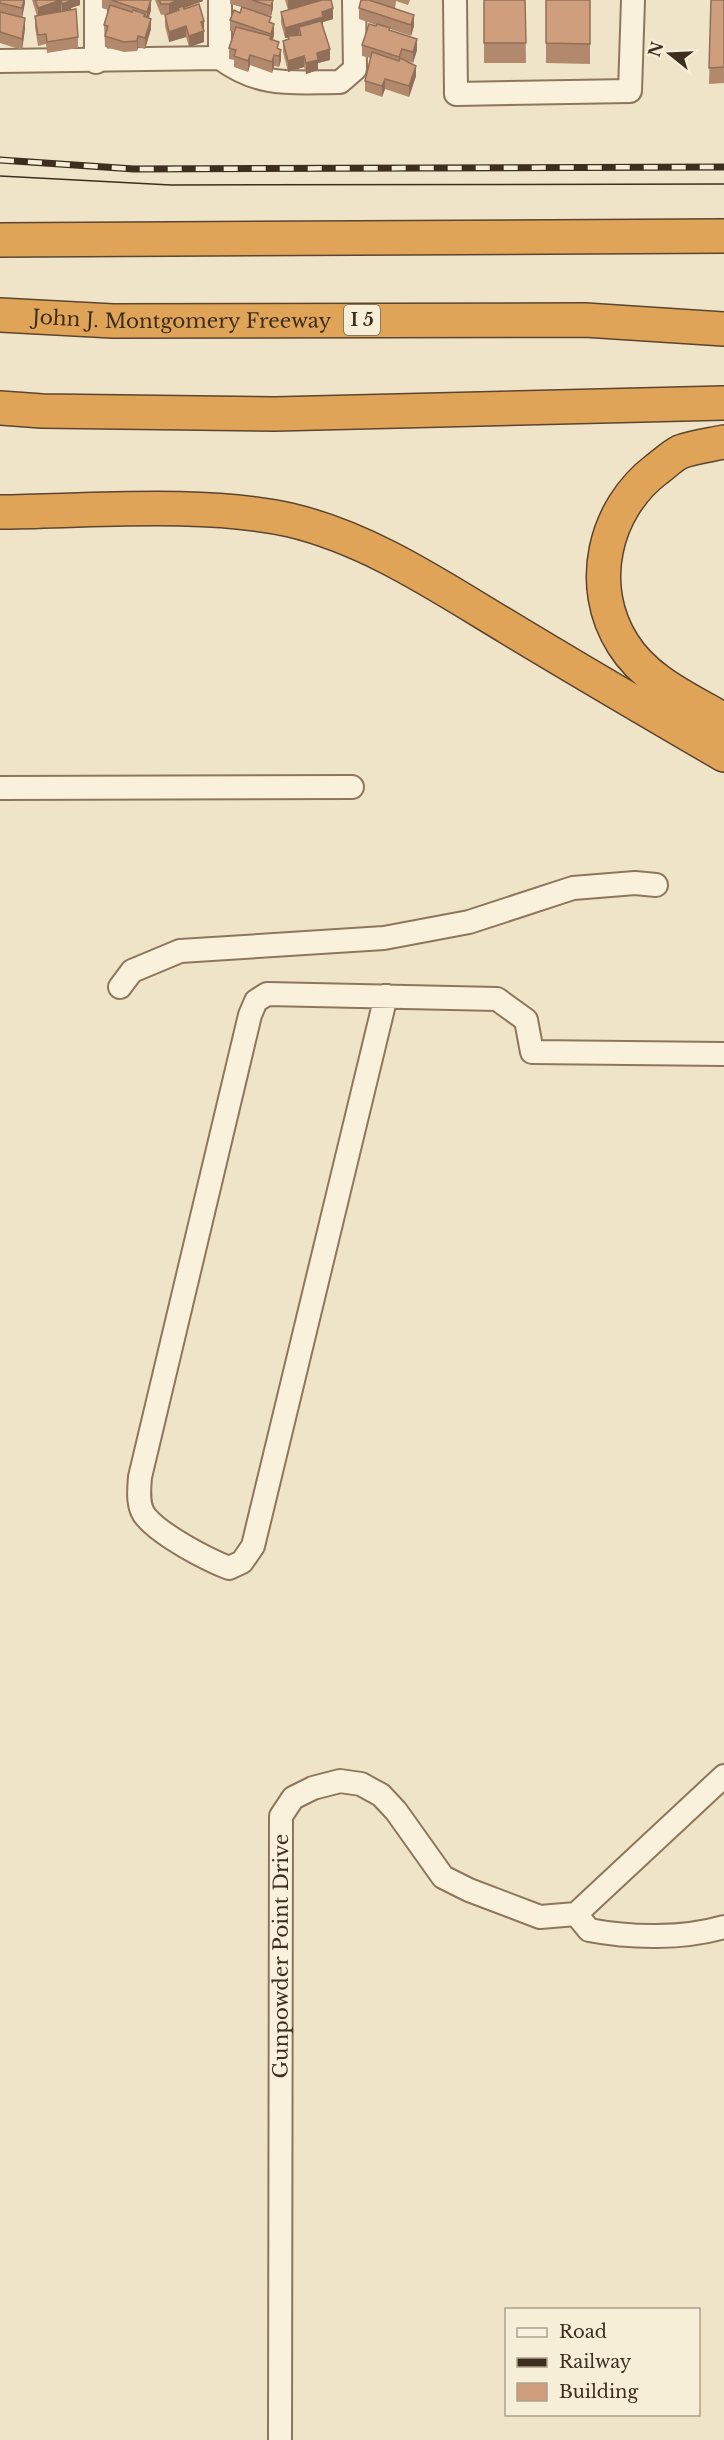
<svg xmlns="http://www.w3.org/2000/svg" width="724" height="2440" viewBox="0 0 724 2440" font-family="'Libre Baskerville',serif">
  <style>
    .lines { fill: none; stroke-linecap: round; stroke-linejoin: round }
    .minor-casing { stroke: #8d765c; stroke-width: 26 }
    .highway-casing { stroke: #5b4430; stroke-width: 36 }
    .minor { stroke: #faf1dc; stroke-width: 22 }
    .highway { stroke: #e0a458; stroke-width: 33 }
    .tram { stroke: #3d2e20; stroke-width: 1.5 }
    .rail-casing { stroke: #3d2e20; stroke-width: 7 }
    .rail { stroke: #f7eed8; stroke-width: 4.5; stroke-dasharray: 14; stroke-linecap: butt }
    .wall { fill: #b2896c }
    .shaded-wall { fill: #916f58 }
    .building { fill: #cf9f7d; stroke: #916f58; stroke-width: 1.5 }
    .labels { text-anchor: middle; dominant-baseline: central; stroke-width: 4.5; stroke-linejoin: round; paint-order: stroke }
    .shield { fill: #f7eed8; stroke: #756857; stroke-width: 1.5 }
    .shield-label { font-size: 18px; font-weight: bold; fill: #3d2e20 }
    .street-label { font-size: 20px; fill: #3d2e20; stroke: #f7eed8 }
  </style>
  <rect width="100%" height="100%" fill="#f0e4c8"/>
  <g class="lines">
    <defs>
      <g id="minor">
        <path d="M 455,0 L 456,94 L 630,91 L 633,0"/>
        <path d="M 220,58 L 220,0"/>
        <path d="M 0,61 L 220,58 C 261,88 292,82 340,82 L 355,69 L 354,0"/>
        <path d="M 96,62 L 96,0"/>
        <path d="M 0,788 L 352,787"/>
        <path d="M 120,987 L 132,971 L 180,951 L 384,938 L 469,922 L 573,888 L 635,883 L 656,885"/>
        <path d="M 386,996 L 253,1546 L 242,1562 L 229,1568 C 206,1559 162,1536 146,1517 C 137,1507 139,1490 140,1477 L 250,1015 L 256,1001 L 267,994 L 497,999 L 526,1020 L 532,1052 L 724,1054"/>
        <path d="M 576,1914 L 589,1930 C 631,1938 683,1939 724,1927"/>
        <path id="s1" d="M 280,2440 L 281,1816 L 293,1798 L 313,1788 L 340,1781 L 361,1784 L 381,1795 L 396,1811 L 443,1877 L 469,1890 L 540,1917 L 576,1914 L 724,1776"/>
      </g>
      <g id="highway">
        <path d="M 0,240 L 724,236"/>
        <path id="s2" d="M 0,315 L 113,321 L 585,320 L 724,329"/>
        <path d="M 0,408 L 42,411 L 275,414 L 724,403"/>
        <path d="M 724,442 C 710,445 693,447 680,452 C 672,456 664,464 657,469 C 604,509 586,586 623,644 C 646,681 688,699 724,720"/>
        <path d="M 0,512 C 89,511 204,501 290,520 C 370,539 439,586 509,628 C 580,671 652,713 724,755"/>
      </g>
    </defs>
    <use href="#minor" class="minor-casing"/>
    <use href="#highway" class="highway-casing"/>
    <use href="#minor" class="minor"/>
    <use href="#highway" class="highway"/>
    <path class="tram" d="M 0,176 L 171,185 L 724,184"/>
    <defs>
      <path id="rail" d="M 0,160 L 134,169 L 724,167"/>
    </defs>
    <use href="#rail" class="rail-casing"/>
    <use href="#rail" class="rail"/>
  </g>
  <path class="wall" d="M 0,0 L 25,0 L 22,17 L 25,29 L 22,50 L 0,43 Z
    M 32,0 L 80,0 L 80,5 L 71,8 L 78,37 L 78,48 L 47,53 L 46,44 L 38,46 L 35,27 L 35,16 L 37,16 Z
    M 102,0 L 151,0 L 151,10 L 149,18 L 151,29 L 145,49 L 138,47 L 137,51 L 124,52 L 105,47 L 104,25 L 108,10 L 102,8 Z
    M 155,0 L 203,0 L 203,1 L 184,8 L 204,31 L 204,42 L 189,47 L 186,37 L 169,42 L 165,26 L 165,15 L 167,14 L 161,15 Z
    M 230,0 L 273,0 L 273,8 L 271,16 L 267,15 L 271,23 L 274,35 L 273,40 L 279,49 L 281,60 L 279,67 L 274,66 L 272,73 L 250,65 L 248,72 L 234,67 L 234,60 L 229,59 L 229,48 L 234,32 L 230,31 L 230,20 L 240,13 L 241,7 L 230,4 Z
    M 285,0 L 322,0 L 288,10 Z
    M 361,0 L 410,0 L 408,5 L 396,1 L 395,9 L 414,26 L 411,36 L 390,29 L 390,31 L 417,50 L 413,63 L 404,60 L 416,76 L 409,97 L 385,89 L 382,97 L 365,91 L 365,81 L 371,58 L 362,56 L 362,45 L 376,25 L 359,19 L 359,8 Z
    M 484,0 L 525,0 L 526,63 L 484,63 Z
    M 546,0 L 590,0 L 590,64 L 546,63 Z
    M 711,0 L 724,0 L 724,83 L 709,84 Z
    M 281,12 L 333,19 L 323,22 L 323,27 L 330,60 L 318,63 L 318,70 L 306,74 L 304,67 L 288,72 L 283,52 L 283,41 L 288,39 L 288,38 L 285,38 L 281,23 Z"/>
  <path class="shaded-wall" d="M 24,0 L 25,0 L 25,3 L 22,19 L 22,8 Z
    M 61,0 L 61,11 L 38,19 L 38,8 Z
    M 70,0 L 80,0 L 80,5 L 71,8 L 71,12 L 62,15 L 62,4 Z
    M 151,0 L 151,10 L 147,22 L 147,12 Z
    M 178,0 L 203,0 L 203,1 L 179,10 L 178,8 L 178,11 L 169,14 L 169,4 Z
    M 273,0 L 273,8 L 271,16 L 271,6 Z
    M 288,0 L 322,0 L 288,10 Z
    M 333,8 L 333,19 L 323,22 L 323,27 L 299,27 L 299,35 L 285,38 L 285,28 L 322,12 Z
    M 414,15 L 414,26 L 411,36 L 411,25 Z
    M 25,18 L 25,29 L 22,50 L 22,39 Z
    M 151,19 L 151,29 L 145,49 L 145,38 Z
    M 204,21 L 204,42 L 189,47 L 189,36 L 201,22 Z
    M 274,24 L 274,35 L 271,45 L 271,34 Z
    M 186,26 L 186,37 L 169,42 L 169,32 Z
    M 138,36 L 138,47 L 137,51 L 137,41 Z
    M 417,39 L 417,50 L 413,63 L 413,52 Z
    M 330,49 L 330,60 L 318,63 L 318,70 L 306,74 L 306,63 L 317,53 Z
    M 281,50 L 281,60 L 279,67 L 279,56 Z
    M 250,55 L 250,65 L 248,72 L 248,61 Z
    M 274,55 L 274,66 L 272,73 L 272,62 Z
    M 304,56 L 304,67 L 288,72 L 288,61 Z
    M 416,66 L 416,76 L 409,97 L 409,86 Z
    M 385,79 L 385,89 L 382,97 L 382,86 Z"/>
  <path class="building" d="M 0,0 L 24,0 L 22,8 L 0,3 Z
    M 35,0 L 71,0 L 71,1 L 62,4 L 61,0 L 38,8 Z
    M 111,0 L 151,0 L 147,12 Z
    M 159,0 L 178,0 L 169,4 L 161,4 Z
    M 252,0 L 273,0 L 271,6 Z
    M 322,0 L 331,0 L 333,8 L 322,12 L 323,17 L 285,28 L 281,12 Z
    M 361,0 L 369,0 L 414,15 L 411,25 L 359,8 Z
    M 484,0 L 525,0 L 526,43 L 484,43 Z
    M 546,0 L 590,0 L 590,44 L 546,43 Z
    M 711,0 L 724,0 L 724,67 L 709,68 Z
    M 199,4 L 204,21 L 201,22 L 204,31 L 189,36 L 186,26 L 169,32 L 165,15 L 179,10 L 178,8 L 183,6 L 184,9 Z
    M 110,5 L 132,12 L 133,10 L 145,14 L 144,16 L 151,19 L 145,38 L 138,36 L 137,41 L 124,42 L 105,36 L 108,26 L 104,25 Z
    M 242,7 L 271,17 L 269,22 L 274,24 L 271,34 L 230,20 L 234,10 L 240,13 Z
    M 76,9 L 78,37 L 47,42 L 46,34 L 38,35 L 35,16 Z
    M 0,12 L 25,18 L 22,39 L 0,32 Z
    M 321,21 L 330,49 L 317,53 L 318,60 L 306,63 L 304,56 L 288,61 L 283,41 L 289,39 L 288,36 L 301,35 L 299,27 Z
    M 369,24 L 376,26 L 377,24 L 390,28 L 389,30 L 417,39 L 413,52 L 402,49 L 399,57 L 362,45 Z
    M 236,27 L 271,36 L 270,39 L 279,42 L 277,48 L 281,50 L 279,56 L 274,55 L 272,62 L 250,55 L 248,61 L 234,56 L 236,50 L 229,48 Z
    M 372,52 L 399,61 L 400,58 L 416,66 L 409,86 L 385,79 L 382,86 L 365,81 Z"/>
  <g class="labels">
    <rect class="shield" x="344" y="305" width="36" height="30" rx="4.5"/>
    <g class="shield-label">
      <text x="362" y="320">I 5</text>
    </g>
    <g class="street-label">
      <text stroke="none"><textPath href="#s2" startOffset="182">John J. Montgomery Freeway</textPath></text>
      <text stroke="none"><textPath href="#s1" startOffset="484">Gunpowder Point Drive</textPath></text>
    </g>
  </g>
  <rect x="505" y="2308" width="195" height="108" fill="#f7eed8" stroke="#ada18e" stroke-width="1.5"/>
  <rect x="517" y="2328" width="30" height="9" fill="#faf1dc" stroke="#ada18e" stroke-width="1.5"/>
  <text x="559" y="2338" font-size="18" fill="#3d2e20">Road</text>
  <rect x="517" y="2358" width="30" height="9" fill="#3d2e20" stroke="#ada18e" stroke-width="1.5"/>
  <text x="559" y="2368" font-size="18" fill="#3d2e20">Railway</text>
  <rect x="517" y="2383" width="30" height="18" fill="#cf9f7d" stroke="#ada18e" stroke-width="1.5"/>
  <text x="559" y="2398" font-size="18" fill="#3d2e20">Building</text>
  <g transform="translate(670 54) rotate(288)" stroke="#f7eed8" stroke-width="4.5" paint-order="stroke">
  <path d="M0-4.5L10 22L0 15L-10 22Z" fill="#3d2e20"/>
  <text y="-9" font-size="16" font-weight="bold" text-anchor="middle" fill="#3d2e20">N</text>
  </g>
</svg>
